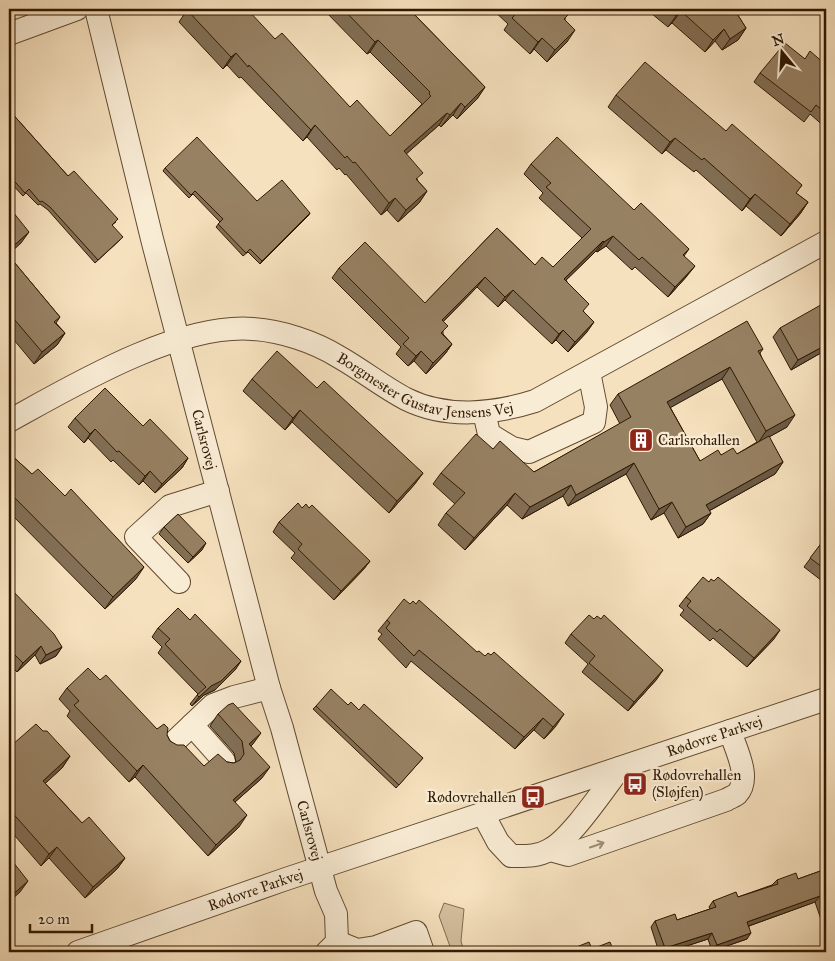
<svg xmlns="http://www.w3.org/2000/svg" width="835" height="961" viewBox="0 0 835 961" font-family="'IM FELL Great Primer',serif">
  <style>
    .green { fill: #d4bf9e; stroke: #826c4f }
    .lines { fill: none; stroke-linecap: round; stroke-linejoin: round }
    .minor-casing { stroke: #624b30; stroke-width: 24 }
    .minor { stroke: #f9ecd5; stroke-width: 22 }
    .wall { fill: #826f55; stroke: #301900; fill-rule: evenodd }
    .shaded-wall { fill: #6a5a45; stroke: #301900 }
    .building { fill: #978163; stroke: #301900 }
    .oneway { stroke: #9f8d75 }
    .labels { text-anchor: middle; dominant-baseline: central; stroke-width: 4.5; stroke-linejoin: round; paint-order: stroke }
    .street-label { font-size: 15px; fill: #301900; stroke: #f9ecd5 }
    .poi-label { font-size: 15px; fill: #301900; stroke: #f9ecd5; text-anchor: start }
  </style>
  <rect width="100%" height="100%" fill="#f6e1be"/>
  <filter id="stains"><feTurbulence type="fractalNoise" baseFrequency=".004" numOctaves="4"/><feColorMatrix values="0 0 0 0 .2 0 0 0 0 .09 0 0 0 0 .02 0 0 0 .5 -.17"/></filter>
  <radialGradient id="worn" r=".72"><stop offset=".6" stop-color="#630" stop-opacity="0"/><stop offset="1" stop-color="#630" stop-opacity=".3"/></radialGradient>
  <path class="green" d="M 444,903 L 464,909 L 461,941 L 464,952 L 452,952 L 439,916 Z"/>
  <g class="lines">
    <defs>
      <g id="minor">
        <path id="s1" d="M 96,9 L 152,239 L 269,688 L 282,728 L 326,891 L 336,914 L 337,942 L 327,952"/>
        <path d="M 9,34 L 77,9"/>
        <path d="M 484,412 L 489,434 L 512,448 L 529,452 L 594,422 L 596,407 L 589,372"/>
        <path id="s2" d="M 9,421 C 74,385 178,323 253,329 C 282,331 315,342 339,357 C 362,370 383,387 406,399 C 446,419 494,414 535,401 L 826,242"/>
        <path d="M 179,582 L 136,537 L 170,506 L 218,491"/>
        <path d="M 192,725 L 224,761"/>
        <path d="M 172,744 L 213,705 L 234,697 L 269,688"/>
        <path d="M 483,814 L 498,842 L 511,856 C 525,856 537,857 549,850 C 570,840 604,789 620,768"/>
        <path d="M 550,850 L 568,855 L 726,800 C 729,798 735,796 737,794 C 752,778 735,748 730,731"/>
        <path d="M 337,942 L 357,950 L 376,947 L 416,932 L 423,952"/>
        <path id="s3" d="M 78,952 L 283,880 L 826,699"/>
      </g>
    </defs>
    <use href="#minor" class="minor-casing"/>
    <use href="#minor" class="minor"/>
  </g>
  <path class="wall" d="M 323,9 L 409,9 L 485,87 L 477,99 L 457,119 L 453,115 L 441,127 L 439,125 L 406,154 L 418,181 L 427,191 L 419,203 L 398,222 L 387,210 L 381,215 L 346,174 L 345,175 L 339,168 L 337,170 L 307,137 L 303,141 L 241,77 L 239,78 L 227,65 L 223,69 L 179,22 L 187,10 L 275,39 L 350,107 L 390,136 L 422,104 L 370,52 L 367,54 Z
    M 492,9 L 566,9 L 565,20 L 567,42 L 547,62 L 534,49 L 530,54 L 504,30 L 508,24 Z
    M 646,9 L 734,9 L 746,28 L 738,40 L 722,50 L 715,41 L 705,52 L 672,23 L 668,27 Z
    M 805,59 L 826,65 L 826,128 L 810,114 L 804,122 L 754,82 L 760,73 Z
    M 616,95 L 726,131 L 802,185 L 796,193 L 808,202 L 800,214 L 781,236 L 746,206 L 742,211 L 696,170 L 694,172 L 666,150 L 662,154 L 608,107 Z
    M 9,110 L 68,176 L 116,222 L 112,225 L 120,240 L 95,263 L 48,210 L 40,204 L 38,205 L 26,193 L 23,196 L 9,181 Z
    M 531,164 L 634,210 L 689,249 L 684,256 L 687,276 L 668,297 L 635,267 L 632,270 L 606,246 L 597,252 L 596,251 L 566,280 L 584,312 L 587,332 L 568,352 L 556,340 L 552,344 L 505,300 L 498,307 L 477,287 L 443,322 L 443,334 L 452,344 L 445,354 L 426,374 L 414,361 L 408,366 L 396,354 L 401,347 L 332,278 L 339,268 L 425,303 L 497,228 L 535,265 L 553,267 L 582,238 L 539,198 L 543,193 L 524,174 Z
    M 165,168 L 257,201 L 310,213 L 308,216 L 260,264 L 248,252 L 243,256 L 216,227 L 220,222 L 193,194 L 189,198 L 163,171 Z
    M 9,256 L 60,317 L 56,323 L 65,333 L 57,345 L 34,364 L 9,334 Z
    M 780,328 L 826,350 L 791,370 L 773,337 Z
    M 763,349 L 760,353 L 787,427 L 769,437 L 783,462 L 775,474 L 709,511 L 711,513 L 703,524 L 678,538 L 664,513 L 651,520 L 626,474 L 568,506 L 563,496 L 522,519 L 507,505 L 465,550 L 438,525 L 446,513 L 455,504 L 433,484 L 441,473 L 493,449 L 534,472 L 620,424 L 610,405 L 618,394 ZM 722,379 L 757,442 L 737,454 L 721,455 L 700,461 L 670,407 Z
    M 252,379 L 317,388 L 423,473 L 414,485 L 389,513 L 292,422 L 285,430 L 243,391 Z
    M 75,418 L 143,426 L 188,458 L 182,468 L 155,493 L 143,481 L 139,485 L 113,460 L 111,462 L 88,438 L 84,443 L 68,427 Z
    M 9,453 L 32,474 L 136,579 L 105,609 L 9,512 Z
    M 302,508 L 370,561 L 363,570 L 334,600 L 291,558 L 295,553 L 273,532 L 279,522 Z
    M 164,527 L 202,550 L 188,563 L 159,534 Z
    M 826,537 L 826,584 L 804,567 Z
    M 9,589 L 62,647 L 56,656 L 40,664 L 35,655 L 17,672 L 9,664 Z
    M 686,597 L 774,639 L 747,667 L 713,638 L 710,641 L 680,615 L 684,610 L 679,606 Z
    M 594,619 L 657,679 L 628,711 L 582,672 L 588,664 L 565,643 L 571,634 Z
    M 190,620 L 241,661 L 235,670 L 215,690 L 204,695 L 192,706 L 190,704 L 198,694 L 158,653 L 162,647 L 152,637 L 158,628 Z
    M 387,620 L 556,726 L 544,739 L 534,730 L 515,749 L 411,661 L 406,668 L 378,639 L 382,634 L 378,631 Z
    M 100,680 L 157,729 L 167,735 L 170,741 L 204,766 L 227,762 L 234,763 L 236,762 L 234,753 L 210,726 L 218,714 L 253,744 L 251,746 L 262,778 L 235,802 L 239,827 L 208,856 L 135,777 L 129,782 L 67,716 L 70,711 L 59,699 L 67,688 Z
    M 348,705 L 359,710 L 423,758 L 396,788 L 313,709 L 316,706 Z
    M 43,731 L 70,756 L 62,768 L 45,783 L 82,823 L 125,858 L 117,869 L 85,898 L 49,858 L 41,866 L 9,829 L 9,742 L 12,745 Z
    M 826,869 L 826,934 L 815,902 L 749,926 L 747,939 L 712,951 L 708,939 L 668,952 L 659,952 L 651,927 L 655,921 L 677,920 L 710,909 L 709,907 L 713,901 L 738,897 L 772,885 L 777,880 L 798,879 Z"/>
  <path class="shaded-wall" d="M 681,11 L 672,23 L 668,27 L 676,16 Z
    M 746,28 L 738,40 L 722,50 L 730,39 Z
    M 724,29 L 715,41 L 705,52 L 713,40 Z
    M 575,30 L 567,42 L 547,62 L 555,50 Z
    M 542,38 L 534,49 L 530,54 L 538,42 Z
    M 378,40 L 370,52 L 367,54 L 375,42 Z
    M 236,53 L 227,65 L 223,69 L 231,57 Z
    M 485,87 L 477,99 L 457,119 L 465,107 Z
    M 461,103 L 453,115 L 441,127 L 450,115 Z
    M 447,113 L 439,125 L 396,163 L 404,151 Z
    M 315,125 L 307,137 L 303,141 L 311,130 Z
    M 675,138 L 666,150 L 662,154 L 670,142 Z
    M 427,191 L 419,203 L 398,222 L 406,210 Z
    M 755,194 L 746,206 L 742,211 L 750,199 Z
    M 395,198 L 387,210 L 381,215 L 389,203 Z
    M 808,202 L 800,214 L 781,236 L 790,224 Z
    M 310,213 L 308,216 L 260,264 L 262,261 Z
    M 29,232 L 21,243 L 9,254 L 9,250 Z
    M 613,236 L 606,246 L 597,252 L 604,242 Z
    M 603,241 L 596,251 L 557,289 L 564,279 Z
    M 695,266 L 687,276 L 668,297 L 675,287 Z
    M 485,277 L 477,287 L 435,330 L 442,320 Z
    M 513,290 L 505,300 L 498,307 L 505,297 Z
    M 594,322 L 587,332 L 568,352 L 575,342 Z
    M 563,330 L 556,340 L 552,344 L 559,334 Z
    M 65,333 L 57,345 L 34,364 L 42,352 Z
    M 452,344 L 445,354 L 426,374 L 433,363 Z
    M 826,345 L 826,350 L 791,370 L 798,360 Z
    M 421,351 L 414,361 L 408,366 L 416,356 Z
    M 730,367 L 722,379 L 659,414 L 667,402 Z
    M 300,410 L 292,422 L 285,430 L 293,418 Z
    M 795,415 L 787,427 L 758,443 L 766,431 Z
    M 95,429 L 88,438 L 84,443 L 90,434 Z
    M 188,458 L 182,468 L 155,493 L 162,484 Z
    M 783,462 L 775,474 L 698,517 L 706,505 Z
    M 634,463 L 626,474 L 568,506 L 576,495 Z
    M 150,471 L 143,481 L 139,485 L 145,476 Z
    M 423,473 L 414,485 L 389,513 L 397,501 Z
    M 571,485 L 563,496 L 522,519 L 530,507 Z
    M 515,493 L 507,505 L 465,550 L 474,538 Z
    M 672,502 L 664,513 L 651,520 L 659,509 Z
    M 711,513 L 703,524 L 678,538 L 686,527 Z
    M 206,543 L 202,550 L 188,563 L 193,557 Z
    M 370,561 L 363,570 L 334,600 L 341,591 Z
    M 144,567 L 136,579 L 105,609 L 113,597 Z
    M 780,630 L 774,639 L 747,667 L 754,658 Z
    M 41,646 L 35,655 L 17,672 L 23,663 Z
    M 62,647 L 56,656 L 40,664 L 46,655 Z
    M 241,661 L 235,670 L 215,690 L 204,695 L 192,706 L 199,697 L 211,686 Z
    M 663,670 L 657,679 L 628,711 L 634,702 Z
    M 564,714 L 556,726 L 544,739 L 553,727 Z
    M 543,718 L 534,730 L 515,749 L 524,737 Z
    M 261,733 L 253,744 L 244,752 L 249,744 Z
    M 70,756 L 62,768 L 35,793 L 43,781 Z
    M 143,765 L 135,777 L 129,782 L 137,771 Z
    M 270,767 L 262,778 L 225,811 L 233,800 Z
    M 247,815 L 239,827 L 208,856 L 216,845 Z
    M 57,847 L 49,858 L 41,866 L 49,854 Z
    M 125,858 L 117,869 L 85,898 L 93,887 Z
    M 28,881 L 20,892 L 9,902 L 9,898 Z
    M 820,896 L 815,902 L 743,928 L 747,922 Z
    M 712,933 L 708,939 L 668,952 L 662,952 L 665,948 Z
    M 751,933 L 747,939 L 712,951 L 717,945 Z"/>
  <path class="building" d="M 189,9 L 247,9 L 275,39 L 282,33 L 350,107 L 357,100 L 390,136 L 431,96 L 429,94 L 430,92 L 378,40 L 375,42 L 343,9 L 409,9 L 485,87 L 465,107 L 461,103 L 450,115 L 447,113 L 404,151 L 423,173 L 416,179 L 427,191 L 406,210 L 395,198 L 389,203 L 355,162 L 353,163 L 347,156 L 345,158 L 315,125 L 311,130 L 249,65 L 248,67 L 236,53 L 231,57 L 187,10 Z
    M 512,9 L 566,9 L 570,13 L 564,19 L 575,30 L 555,50 L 542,38 L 538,42 L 512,18 L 517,13 Z
    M 668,9 L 734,9 L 746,28 L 730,39 L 724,29 L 713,40 L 681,11 L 676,16 Z
    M 785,43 L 805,59 L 810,51 L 826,65 L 826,113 L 816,105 L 811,112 L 760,73 Z
    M 645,62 L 726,131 L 732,124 L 802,185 L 796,193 L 808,202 L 790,224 L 755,194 L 750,199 L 704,158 L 702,160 L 675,138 L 670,142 L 616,95 Z
    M 9,110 L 68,176 L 74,171 L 118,219 L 112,225 L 123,237 L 98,260 L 50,207 L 42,201 L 40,202 L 29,189 L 25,193 L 9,175 Z
    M 197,137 L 257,201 L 282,180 L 310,213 L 262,261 L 250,249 L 246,253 L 218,224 L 223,219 L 195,191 L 191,195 L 165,168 Z
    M 557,137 L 634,210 L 641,203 L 689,249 L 683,255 L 695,266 L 675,287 L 642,257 L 639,260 L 613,236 L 604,242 L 603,241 L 564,279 L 589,304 L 583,311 L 594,322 L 575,342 L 563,330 L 559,334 L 513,290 L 505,297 L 485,277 L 442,320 L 448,326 L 441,333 L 452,344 L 433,363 L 421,351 L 416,356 L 403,344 L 409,338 L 339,268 L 365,242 L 425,303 L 497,228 L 535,265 L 542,257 L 553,267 L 591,229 L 546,187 L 551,183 L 531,164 Z
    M 9,207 L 29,232 L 9,250 Z
    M 9,256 L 60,317 L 54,322 L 65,333 L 42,352 L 14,319 L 9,323 Z
    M 826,302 L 826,345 L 798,360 L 780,328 Z
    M 747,321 L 763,349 L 758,351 L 795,415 L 766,431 L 730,367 L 667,402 L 700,461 L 718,450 L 721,455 L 733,448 L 737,454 L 769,436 L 783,462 L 706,505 L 711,513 L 686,527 L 672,502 L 659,509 L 634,463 L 576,495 L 571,485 L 530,507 L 515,493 L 474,538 L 446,513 L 465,493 L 441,473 L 476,434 L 493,449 L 500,441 L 534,472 L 631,417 L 618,394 Z
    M 277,351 L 317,388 L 324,381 L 423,473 L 397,501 L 300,410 L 293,418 L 252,379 Z
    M 105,388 L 143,426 L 150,419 L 188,458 L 162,484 L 150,471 L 145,476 L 119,451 L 117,452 L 95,429 L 90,434 L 75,418 Z
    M 9,453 L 32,474 L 38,469 L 65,496 L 71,489 L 144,567 L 113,597 L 9,492 Z
    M 298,503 L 302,508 L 306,504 L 309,508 L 312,505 L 370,561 L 341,591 L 298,549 L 302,544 L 279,522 Z
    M 178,514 L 206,543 L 193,557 L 164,527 Z
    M 826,537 L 826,570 L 810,558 Z
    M 703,577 L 709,582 L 711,579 L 714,581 L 718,577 L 780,630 L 754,658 L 720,629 L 717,632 L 687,606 L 691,601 L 686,597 Z
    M 10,588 L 54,634 L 62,647 L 46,655 L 41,646 L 23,663 L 9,649 L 9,589 Z
    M 404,599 L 410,604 L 413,601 L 416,604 L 419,600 L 477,652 L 479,651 L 485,656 L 488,653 L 491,655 L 494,652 L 564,714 L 553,727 L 543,718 L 524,737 L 419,650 L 414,656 L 386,628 L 390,623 L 387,620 Z
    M 178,608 L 190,620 L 195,614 L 241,661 L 221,681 L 211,686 L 199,697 L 197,695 L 206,687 L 165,644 L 170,639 L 158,628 Z
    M 589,615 L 594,619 L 597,616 L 601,619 L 604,615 L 663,670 L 634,702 L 589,663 L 595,656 L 571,634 Z
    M 88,668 L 100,680 L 106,675 L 157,729 L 164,724 L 168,728 L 167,735 L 170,741 L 177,745 L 184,745 L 204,766 L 218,754 L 227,762 L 234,763 L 240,760 L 244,754 L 242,741 L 218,714 L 228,705 L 233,703 L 261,733 L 249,744 L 270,767 L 233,800 L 247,815 L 216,845 L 143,765 L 137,771 L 74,705 L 79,701 L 67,688 Z
    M 331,689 L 348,705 L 351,702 L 359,710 L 364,704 L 423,758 L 399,785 L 316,706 Z
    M 36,724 L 43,731 L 47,731 L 70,756 L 43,781 L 82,823 L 89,817 L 125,858 L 93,887 L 57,847 L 49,854 L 9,809 L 9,742 L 12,745 Z
    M 13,862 L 28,881 L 9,898 L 9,865 Z
    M 826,869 L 826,914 L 820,896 L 747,922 L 751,933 L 717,945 L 712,933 L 665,948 L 655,921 L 675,914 L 677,920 L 716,907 L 713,901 L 736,892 L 738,897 L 778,884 L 777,880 L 796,873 L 798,879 Z
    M 589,942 L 592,949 L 610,942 L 614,952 L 570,952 L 569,950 Z"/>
  <defs><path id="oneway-shaft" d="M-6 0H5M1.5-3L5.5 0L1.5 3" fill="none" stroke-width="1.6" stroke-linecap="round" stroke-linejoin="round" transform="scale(1.25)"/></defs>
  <use class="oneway" href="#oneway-shaft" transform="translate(597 845) rotate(-19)"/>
  <defs>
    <symbol id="building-square" viewBox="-11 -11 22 22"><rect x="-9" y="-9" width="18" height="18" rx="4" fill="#8f2418" stroke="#f9ecd5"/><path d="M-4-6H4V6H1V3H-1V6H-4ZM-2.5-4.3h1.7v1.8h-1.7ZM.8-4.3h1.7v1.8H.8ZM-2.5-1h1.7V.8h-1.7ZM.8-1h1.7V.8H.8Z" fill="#fff"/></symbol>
    <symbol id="bus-square" viewBox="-11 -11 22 22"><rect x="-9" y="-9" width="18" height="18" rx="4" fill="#8f2418" stroke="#f9ecd5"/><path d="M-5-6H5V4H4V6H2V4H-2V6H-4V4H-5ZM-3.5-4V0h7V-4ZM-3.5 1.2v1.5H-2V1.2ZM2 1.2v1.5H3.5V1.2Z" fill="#fff"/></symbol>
  </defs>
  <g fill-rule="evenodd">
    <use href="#building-square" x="627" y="426" width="28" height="28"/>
    <use href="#bus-square" x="621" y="770" width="28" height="28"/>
    <use href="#bus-square" x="519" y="783" width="28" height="28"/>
  </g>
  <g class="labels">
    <g class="street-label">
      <text stroke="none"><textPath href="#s2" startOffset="449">Borgmester Gustav Jensens Vej</textPath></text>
      <text stroke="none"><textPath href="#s1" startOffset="444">Carlsrovej</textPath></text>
      <text stroke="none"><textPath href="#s3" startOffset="672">Rødovre Parkvej</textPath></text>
      <text stroke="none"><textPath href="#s1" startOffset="849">Carlsrovej</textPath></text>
      <text stroke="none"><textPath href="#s3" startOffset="188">Rødovre Parkvej</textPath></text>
    </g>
    <g class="poi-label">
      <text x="658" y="440">Carlsrohallen</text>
      <text x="652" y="775">Rødovrehallen<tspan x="652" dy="17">(Sløjfen)</tspan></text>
      <text x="516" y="797" text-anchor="end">Rødovrehallen</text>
    </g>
  </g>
  <rect width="835" height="961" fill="none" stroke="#f6e1be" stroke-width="30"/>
  <rect x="10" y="10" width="815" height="941" fill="none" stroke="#301900" stroke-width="2.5"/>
  <rect x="15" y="15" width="805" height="931" fill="none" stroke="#301900"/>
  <g transform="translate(782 52) rotate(342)" stroke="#f9ecd5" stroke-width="4" paint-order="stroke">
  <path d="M0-4L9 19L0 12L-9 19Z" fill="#301900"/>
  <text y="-8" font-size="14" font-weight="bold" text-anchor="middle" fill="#301900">N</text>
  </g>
  <path d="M30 924v8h62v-8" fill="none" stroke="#301900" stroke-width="2.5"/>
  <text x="38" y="924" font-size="15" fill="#301900" stroke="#f9ecd5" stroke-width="4" paint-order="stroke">20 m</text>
  <rect width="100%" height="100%" filter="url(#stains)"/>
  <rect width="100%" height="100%" fill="url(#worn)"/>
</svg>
